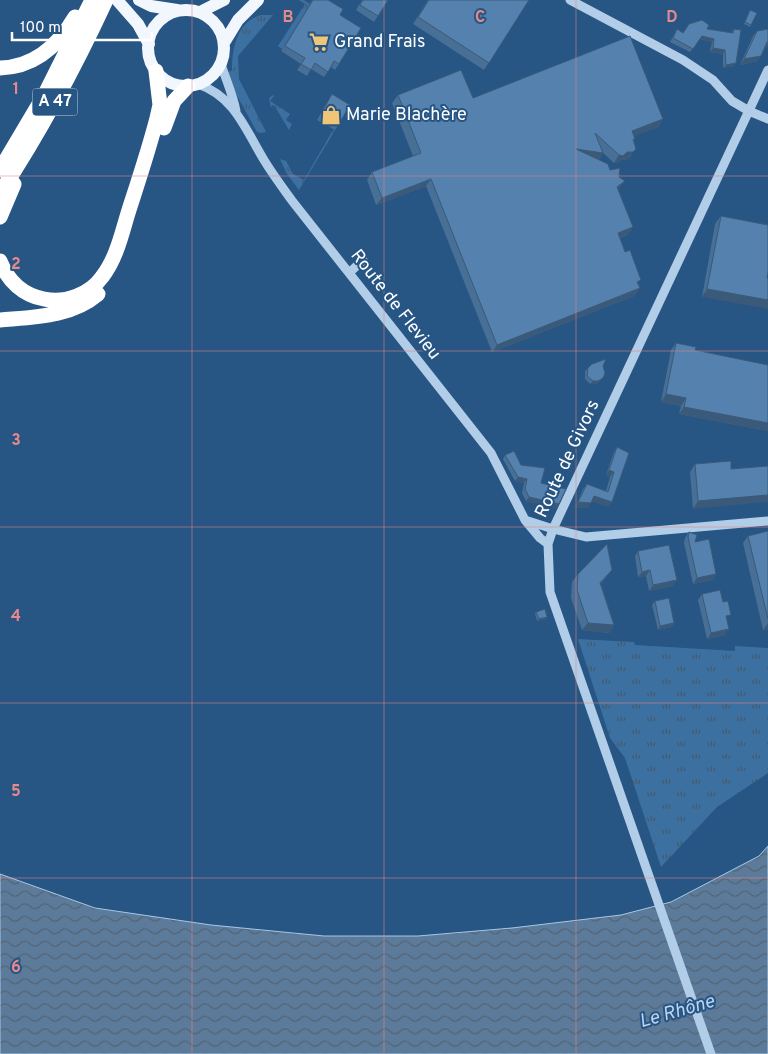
<svg xmlns="http://www.w3.org/2000/svg" width="768" height="1054" viewBox="0 0 768 1054" font-family="Overpass,sans-serif">
  <style>
    .grass { fill: url(#grass-tufts) }
    .water { fill: url(#water-waves); stroke: #a6c8e7 }
    .lines { fill: none; stroke-linecap: round; stroke-linejoin: round }
    .minor { stroke: #b1cde7; stroke-width: 9 }
    .major { stroke: #f2f7fe; stroke-width: 12 }
    .highway { stroke: #fff; stroke-width: 15 }
    .wall { fill: #486f95 }
    .shaded-wall { fill: #3b5a79 }
    .building { fill: #5481ad; stroke: #3b5a79 }
    .grid { fill: none; stroke: #e88989; stroke-width: 1; stroke-opacity: 0.55 }
    .labels { text-anchor: middle; dominant-baseline: central; stroke-width: 4; stroke-linejoin: round; paint-order: stroke }
    .shield { fill: #275584; stroke: #beccda; stroke-width: 1 }
    .shield-label { font-size: 16px; font-weight: bold; fill: #fff }
    .poi-label { font-size: 18px; fill: #fff; stroke: #275584; text-anchor: start }
    .street-label { font-size: 18px; fill: #fff; stroke: #275584 }
    .water-label { font-size: 19px; font-style: italic; fill: #bcd6ef; stroke: #275584 }
    .grid-label { font-size: 16px; text-anchor: middle; font-weight: bold; fill: #e88989; stroke: #275584; stroke-width: 4; stroke-linejoin: round; paint-order: stroke }
  </style>
  <defs>
    <pattern id="grass-tufts" width="24" height="20" patternUnits="userSpaceOnUse" patternTransform="scale(1.25)"><rect width="24" height="20" fill="#3c70a0"/><path d="M3 7l-1-3M5 7V3M7 7l1-3M15 17l-1-3M17 17v-4M19 17l1-3" fill="none" stroke="#465a6e"/></pattern>
    <pattern id="water-waves" width="16" height="10" patternUnits="userSpaceOnUse" patternTransform="scale(1.25)"><rect width="16" height="10" fill="#5c7b9b"/><path d="M0 5q4-4 8 0t8 0" fill="none" stroke="#546474"/></pattern>
  </defs>
  <rect width="100%" height="100%" fill="#275584"/>
  <path class="grass" d="M 299,0 L 304,0 L 310,4 L 282,49 L 278,46 L 305,4 Z
    M 261,15 L 273,15 L 238,56 L 239,79 L 266,132 L 261,133 L 257,132 L 230,83 L 228,72 L 232,70 C 232,49 237,21 261,15 Z
    M 272,95 L 274,96 L 270,101 L 290,114 L 286,120 L 292,124 L 289,130 L 274,105 L 271,107 L 269,99 Z
    M 333,130 L 335,130 L 299,190 L 287,174 L 280,159 L 286,161 L 293,174 L 304,180 Z
    M 578,639 L 634,642 L 635,645 L 735,651 L 735,646 L 768,648 L 768,773 L 717,807 L 661,867 L 625,758 L 610,738 Z"/>
  <path class="water" d="M 768,846 L 768,1054 L 0,1054 L 0,874 L 95,908 L 211,925 L 324,936 L 418,936 L 512,928 L 621,915 L 671,902 L 759,856 Z"/>
  <g class="lines">
    <path class="minor" d="M 570,0 L 683,60 L 713,80 L 732,101 L 749,111 L 768,119
      M 221,64 C 226,80 233,95 236,111
      M 198,84 C 235,97 245,129 264,160 C 273,175 283,188 293,202 L 491,453 L 525,520 L 540,538 L 548,544
      M 349,273 L 363,260
      M 525,520 L 553,529 L 586,537 L 768,521
      M 711,1054 L 550,592 L 548,544 L 553,529 L 768,70"/>
    <path class="major" d="M 117,0 L 138,24 L 149,44
      M 139,0 L 151,6 L 177,10
      M148 48a38 38 0 1 1 76 0a38 38 0 1 1-76 0Z
      M 200,12 L 224,0
      M 224,43 L 238,20 L 258,0"/>
    <path class="highway" d="M 0,68 C 35,67 58,46 75,17
      M 164,128 L 174,101 L 188,86
      M 0,170 L 45,94 L 92,0
      M 0,193 C 40,132 75,67 106,0
      M 0,217 L 14,184
      M 0,261 C 8,281 23,295 44,299 C 65,304 90,294 102,277 C 117,258 122,232 129,210 C 139,179 149,149 157,118 L 160,105 L 156,71
      M 0,320 C 34,317 71,317 98,294"/>
  </g>
  <path class="wall" d="M 312,0 L 328,0 L 340,15 L 339,64 L 335,70 L 331,67 L 324,77 L 311,69 L 307,76 L 297,70 L 301,64 L 281,51 Z
    M 362,0 L 388,0 L 374,22 L 356,10 Z
    M 428,0 L 529,0 L 484,70 L 413,24 Z
    M 750,10 L 751,25 L 750,27 L 744,24 Z
    M 677,29 L 683,33 L 707,29 L 731,33 L 734,29 L 734,66 L 723,68 L 723,54 L 710,52 L 712,42 L 700,39 L 690,52 L 670,42 Z
    M 757,31 L 765,48 L 757,61 L 740,65 L 753,36 Z
    M 332,94 L 339,124 L 335,130 L 317,120 Z
    M 398,95 L 473,98 L 663,119 L 658,127 L 634,136 L 635,139 L 634,141 L 631,156 L 628,159 L 622,160 L 617,163 L 614,163 L 603,153 L 599,160 L 619,177 L 619,189 L 618,190 L 633,227 L 627,235 L 620,238 L 640,288 L 634,296 L 492,352 L 426,186 L 376,205 L 367,180 L 372,172 L 413,156 L 392,103 Z
    M 721,216 L 767,278 L 702,297 L 715,224 Z
    M 676,343 L 695,350 L 768,365 L 768,431 L 679,414 L 681,406 L 661,402 L 671,350 Z
    M 603,366 L 603,378 L 600,381 L 596,384 L 590,384 L 585,379 L 585,371 L 588,368 Z
    M 617,447 L 609,507 L 592,501 L 587,508 L 575,508 L 583,489 L 587,484 L 606,491 L 610,477 L 606,475 L 614,452 Z
    M 505,455 L 521,465 L 541,483 L 559,504 L 556,508 L 526,501 L 522,493 L 524,483 L 515,481 L 503,459 Z
    M 731,461 L 693,509 L 690,472 L 695,464 Z
    M 768,531 L 768,629 L 763,630 L 743,543 L 748,536 Z
    M 689,532 L 716,574 L 712,580 L 693,584 L 684,543 L 685,538 Z
    M 638,551 L 673,586 L 649,591 L 646,576 L 638,577 L 635,556 Z
    M 578,574 L 606,578 L 601,584 L 614,625 L 609,633 L 582,630 L 571,598 L 572,582 Z
    M 702,594 L 727,620 L 725,635 L 707,639 L 698,600 Z
    M 655,601 L 674,623 L 672,627 L 658,630 L 652,605 Z
    M 536,612 L 547,617 L 546,619 L 537,621 L 535,614 Z"/>
  <path class="shaded-wall" d="M 702,36 L 714,39 L 712,42 L 700,39 Z
    M 767,42 L 768,42 L 768,47 L 763,48 Z
    M 713,48 L 725,50 L 723,54 L 710,52 Z
    M 761,56 L 757,61 L 740,65 L 744,59 Z
    M 736,63 L 734,66 L 723,68 L 726,65 Z
    M 663,119 L 658,127 L 627,139 L 632,131 Z
    M 576,149 L 603,153 L 598,161 Z
    M 636,149 L 628,159 L 622,160 L 617,163 L 614,163 L 619,155 Z
    M 431,179 L 426,186 L 376,205 L 382,198 Z
    M 625,181 L 619,189 L 612,195 L 617,187 Z
    M 633,227 L 627,235 L 612,241 L 618,233 Z
    M 640,288 L 634,296 L 492,352 L 497,345 Z
    M 707,289 L 768,300 L 768,309 L 702,297 Z
    M 603,378 L 600,381 L 596,384 L 590,384 L 593,381 Z
    M 666,394 L 686,398 L 681,406 L 661,402 Z
    M 684,407 L 768,423 L 768,431 L 679,414 Z
    M 609,470 L 614,472 L 610,477 L 606,475 Z
    M 518,477 L 527,479 L 524,483 L 515,481 Z
    M 768,495 L 768,502 L 693,509 L 698,501 Z
    M 594,496 L 612,502 L 609,507 L 590,501 Z
    M 529,497 L 559,504 L 556,508 L 526,501 Z
    M 578,502 L 591,503 L 587,508 L 575,508 Z
    M 612,570 L 606,578 L 595,591 L 600,583 Z
    M 650,570 L 646,576 L 638,577 L 642,572 Z
    M 716,574 L 712,580 L 693,584 L 697,578 Z
    M 677,580 L 673,586 L 649,591 L 653,585 Z
    M 547,617 L 546,619 L 537,621 L 539,619 Z
    M 588,623 L 614,625 L 609,633 L 582,630 Z
    M 674,623 L 672,627 L 658,630 L 660,626 Z
    M 768,623 L 768,629 L 763,630 Z
    M 729,629 L 725,635 L 707,639 L 711,633 Z"/>
  <path class="building" d="M 313,0 L 328,0 L 343,9 L 340,15 L 361,28 L 339,64 L 334,61 L 328,72 L 315,63 L 311,70 L 301,64 L 305,58 L 285,46 Z
    M 363,0 L 388,0 L 378,16 L 360,5 Z
    M 429,0 L 529,0 L 489,63 L 418,17 Z
    M 750,10 L 757,13 L 751,25 L 745,22 Z
    M 702,20 L 709,25 L 707,29 L 733,33 L 734,29 L 741,30 L 736,63 L 726,65 L 725,50 L 713,48 L 714,39 L 702,36 L 693,49 L 673,38 L 677,29 L 683,33 L 689,24 Z
    M 768,29 L 768,42 L 767,42 L 761,56 L 744,59 L 757,31 Z
    M 630,36 L 663,119 L 632,131 L 635,139 L 633,139 L 636,149 L 633,152 L 627,152 L 623,156 L 619,155 L 595,133 L 603,153 L 576,149 L 608,164 L 610,170 L 620,168 L 619,177 L 625,181 L 617,187 L 633,227 L 618,233 L 625,252 L 630,250 L 641,280 L 637,282 L 640,288 L 497,345 L 431,179 L 382,198 L 372,172 L 421,153 L 398,95 L 461,70 L 473,98 Z
    M 332,94 L 350,105 L 339,124 L 321,114 Z
    M 721,216 L 768,225 L 768,272 L 767,278 L 768,278 L 768,300 L 707,289 Z
    M 676,343 L 696,347 L 695,350 L 768,365 L 768,423 L 684,407 L 686,398 L 666,394 Z
    M 606,359 L 603,366 L 605,373 L 603,378 L 598,381 L 593,381 L 587,376 L 588,368 L 592,364 Z
    M 617,447 L 629,453 L 612,502 L 594,496 L 591,503 L 578,502 L 587,484 L 608,492 L 614,472 L 609,470 Z
    M 514,451 L 521,465 L 545,468 L 541,483 L 566,489 L 559,504 L 529,497 L 525,489 L 527,479 L 518,477 L 505,455 Z
    M 731,461 L 731,469 L 768,466 L 768,495 L 698,501 L 695,464 Z
    M 768,531 L 768,619 L 748,536 Z
    M 689,532 L 697,535 L 695,542 L 709,539 L 716,574 L 697,578 L 688,537 Z
    M 607,544 L 612,570 L 600,583 L 614,625 L 588,623 L 577,590 L 578,574 Z
    M 669,545 L 677,580 L 653,585 L 650,570 L 642,572 L 638,551 Z
    M 720,590 L 723,602 L 728,601 L 731,615 L 726,616 L 729,629 L 711,633 L 702,594 Z
    M 669,598 L 674,623 L 660,626 L 655,601 Z
    M 545,609 L 547,617 L 539,619 L 536,612 Z"/>
  <path class="grid" d="M 192,0 L 192,1054M 384,0 L 384,1054M 576,0 L 576,1054M 0,176 L 768,176M 0,351 L 768,351M 0,527 L 768,527M 0,703 L 768,703M 0,878 L 768,878"/>
  <defs>
    <symbol id="supermarket-bare" viewBox="-9 -9 18 18"><path d="M-6-5.5h2.5l.6 2H6L4.5 2H-2.5L-4.4-4H-6ZM-1.5 3.2a1.3 1.3 0 1 0 .1 0ZM3 3.2a1.3 1.3 0 1 0 .1 0Z" fill="#efc577" stroke="#275584" stroke-width="2.5" paint-order="stroke"/></symbol>
    <symbol id="shop-bare" viewBox="-9 -9 18 18"><path d="M-5-2.5h2.3a2.7 3.5 0 0 1 5.4 0H5L5.5 6h-11ZM-1.5-2.5h3a1.5 2.3 0 0 0-3 0Z" fill="#efc577" stroke="#275584" stroke-width="2.5" paint-order="stroke"/></symbol>
  </defs>
  <g fill-rule="evenodd">
    <use href="#supermarket-bare" x="305" y="28" width="28" height="28"/>
    <use href="#shop-bare" x="317" y="101" width="28" height="28"/>
  </g>
  <g class="labels">
    <rect class="shield" x="32.5" y="88.5" width="45" height="27" rx="4"/>
    <g class="shield-label">
      <text x="55" y="102">A 47</text>
    </g>
    <g class="poi-label">
      <text x="334" y="42">Grand Frais</text>
      <text x="346" y="115">Marie Blachère</text>
    </g>
    <g class="street-label">
      <text transform="translate(395 305) rotate(52)">Route de Flevieu</text>
      <text transform="translate(568 459) rotate(-65)">Route de Givors</text>
    </g>
    <g class="water-label">
      <text transform="translate(677 1012) rotate(-16)">Le Rhône</text>
    </g>
  </g>
  <g class="grid-label">
    <text x="288" y="22">B</text>
    <text x="480" y="22">C</text>
    <text x="672" y="22">D</text>
    <text x="16" y="94">1</text>
    <text x="16" y="269">2</text>
    <text x="16" y="445">3</text>
    <text x="16" y="621">4</text>
    <text x="16" y="796">5</text>
    <text x="16" y="972">6</text>
  </g>
  <path d="M12 32v8h140v-8" fill="none" stroke="#ffffff" stroke-width="2.5"/>
  <text x="20" y="32" font-size="15" fill="#ffffff" stroke="#275584" stroke-width="4" paint-order="stroke">100 m</text>
</svg>
